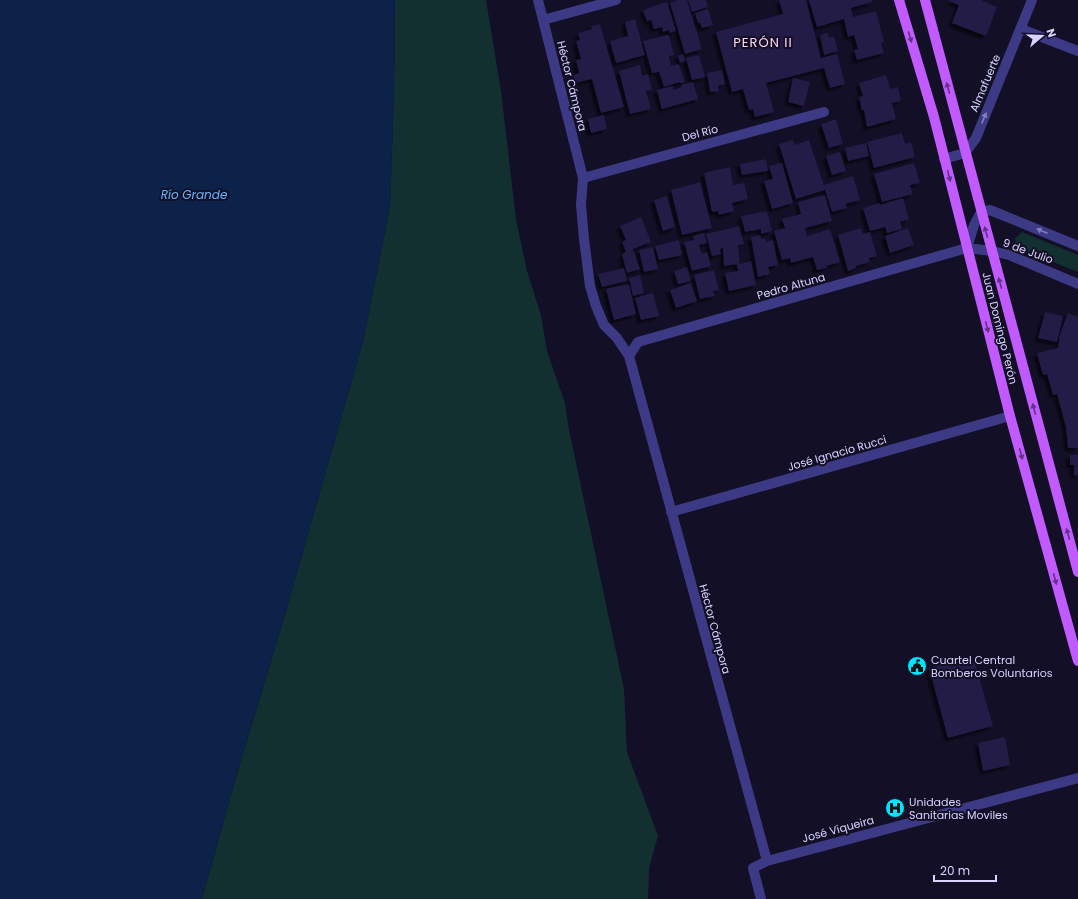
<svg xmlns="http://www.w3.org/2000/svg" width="1078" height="899" viewBox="0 0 1078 899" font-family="Poppins,sans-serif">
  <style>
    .green { fill: #12302f }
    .water { fill: #0c2248 }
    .building { fill: #241b47; filter: url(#shadow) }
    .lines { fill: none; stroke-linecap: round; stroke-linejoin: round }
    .minor { stroke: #3d3a85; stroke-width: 10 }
    .major { stroke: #c25bff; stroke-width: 10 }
    .oneway { fill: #623188 }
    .oneway2 { fill: #837fbc }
    .labels { text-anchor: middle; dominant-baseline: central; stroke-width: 4; stroke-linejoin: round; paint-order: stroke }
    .street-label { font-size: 11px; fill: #d9d4ff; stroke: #130f26 }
    .poi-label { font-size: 11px; fill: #d9d4ff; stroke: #130f26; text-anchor: start }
    .water-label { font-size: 12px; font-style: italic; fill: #62b6ff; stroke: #130f26 }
    .quarter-label { font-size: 13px; letter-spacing: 1px; fill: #ffd6f0; stroke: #130f26 }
  </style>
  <defs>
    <filter id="shadow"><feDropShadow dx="-3.5" dy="3.5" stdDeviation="1" flood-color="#0009"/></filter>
  </defs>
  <rect width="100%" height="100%" fill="#130f26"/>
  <path class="green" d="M 395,0 L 486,0 L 501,91 L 516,219 L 527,271 L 541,315 L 547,351 L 565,403 L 569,430 L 624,689 L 627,752 L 658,836 L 649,868 L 648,899 L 202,899 L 238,770 L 284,618 L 364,338 L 390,207 L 394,92 Z
    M 1022,232 L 1078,255 L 1078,272 L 1016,247 L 1015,238 Z"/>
  <path class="water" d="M 0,0 L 395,0 L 394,92 L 390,207 L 364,338 L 284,618 L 238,770 L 202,899 L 0,899 Z"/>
  <path class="building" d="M 678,0 L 687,0 L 702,49 L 685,54 L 670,3 Z
    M 688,0 L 706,0 L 708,7 L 692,12 Z
    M 779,0 L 806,0 L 821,58 L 837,54 L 845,84 L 830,88 L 824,68 L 766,83 L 774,112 L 755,117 L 753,109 L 749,110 L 743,89 L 732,92 L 716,32 L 783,14 Z
    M 809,0 L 872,0 L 872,2 L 851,8 L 853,17 L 876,11 L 884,42 L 881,43 L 884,53 L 857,60 L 854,50 L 858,49 L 854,35 L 848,37 L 844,19 L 817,27 Z
    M 947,0 L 981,0 L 997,7 L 986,36 L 952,23 L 959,5 Z
    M 667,2 L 676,31 L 669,33 L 669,30 L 663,32 L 662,27 L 654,29 L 651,20 L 647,21 L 643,11 L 648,8 Z
    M 708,9 L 713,25 L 702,28 L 700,23 L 698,23 L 695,13 Z
    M 635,19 L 645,55 L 616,63 L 610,41 L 628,36 L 625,22 Z
    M 600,24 L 624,107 L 601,113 L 592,79 L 575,83 L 573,75 L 579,73 L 576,60 L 581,59 L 576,41 L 580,40 L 578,33 L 592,29 L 591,26 Z
    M 828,33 L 829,38 L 834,36 L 838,51 L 824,55 L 820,35 Z
    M 668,35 L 669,36 L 674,55 L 669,56 L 671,66 L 679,64 L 685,82 L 680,83 L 680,82 L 664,87 L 659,72 L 652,73 L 643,41 Z
    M 683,54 L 685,61 L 680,63 L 678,56 Z
    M 699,55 L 705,77 L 692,80 L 686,58 Z
    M 640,65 L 642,76 L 648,74 L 652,90 L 646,91 L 651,109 L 630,114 L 619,71 Z
    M 722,70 L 725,84 L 718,86 L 719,91 L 710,92 L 707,73 Z
    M 886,75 L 890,89 L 898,87 L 901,101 L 892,103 L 896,119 L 867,127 L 864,110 L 862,110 L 859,97 L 863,96 L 859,83 Z
    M 793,78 L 810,82 L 804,106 L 788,102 Z
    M 693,82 L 698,99 L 662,109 L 657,90 L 673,86 L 673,90 L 682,87 L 681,85 Z
    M 604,115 L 607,129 L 591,133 L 588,119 Z
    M 836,119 L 843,144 L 829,148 L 821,124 Z
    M 902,133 L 905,144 L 911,142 L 915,157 L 874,168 L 867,142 Z
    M 793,140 L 794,145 L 809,140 L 824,185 L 853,176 L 860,200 L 845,204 L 847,208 L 832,212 L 825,190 L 796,199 L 779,144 Z
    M 866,143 L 869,156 L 848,161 L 845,148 Z
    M 840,152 L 846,171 L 832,175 L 826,156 Z
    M 766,159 L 768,171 L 742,175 L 740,164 Z
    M 782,163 L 793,203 L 772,209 L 764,181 L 773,179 L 769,166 Z
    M 914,163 L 920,183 L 910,185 L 913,194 L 882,202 L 874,174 Z
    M 730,167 L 733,185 L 744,183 L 748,199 L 732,203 L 734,211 L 719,215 L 718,211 L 712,212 L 704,173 Z
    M 700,182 L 712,228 L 682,235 L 671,190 Z
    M 825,195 L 832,221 L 805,228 L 807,236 L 830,229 L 840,262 L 826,266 L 827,268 L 817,270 L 813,257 L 791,263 L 790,258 L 782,260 L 774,231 L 785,228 L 782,219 L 801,214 L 798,202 Z
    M 667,196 L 675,227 L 663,231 L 654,200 Z
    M 903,198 L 909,219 L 900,222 L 902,229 L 887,233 L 885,227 L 870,231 L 863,208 L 879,203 L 880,205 Z
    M 767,211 L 772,231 L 761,234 L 761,229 L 745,232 L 741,216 Z
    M 641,217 L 651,242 L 633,249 L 640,269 L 627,273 L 622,254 L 626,252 L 622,242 L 626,240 L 620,226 Z
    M 739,226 L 744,244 L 738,245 L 740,264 L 751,261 L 756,285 L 729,291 L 725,273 L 738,271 L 737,264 L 724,266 L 723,248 L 720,249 L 721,254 L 712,256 L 706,234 Z
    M 861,228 L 863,234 L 870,232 L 877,256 L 869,258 L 870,262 L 856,266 L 856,268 L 848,271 L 838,235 Z
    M 908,228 L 914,245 L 890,253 L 885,236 Z
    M 704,233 L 707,243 L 699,245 L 702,254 L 707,252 L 711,266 L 692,271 L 684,242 L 694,240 L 693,236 Z
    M 760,235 L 761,239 L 765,238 L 766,242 L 773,240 L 778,265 L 768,267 L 770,274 L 758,277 L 751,237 Z
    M 679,240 L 682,255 L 659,260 L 655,246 Z
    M 653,247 L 658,269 L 644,272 L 639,250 Z
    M 687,267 L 691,281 L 678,284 L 674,271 Z
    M 624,268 L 627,281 L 602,287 L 598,274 Z
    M 714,270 L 719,290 L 713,291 L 715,296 L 700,299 L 694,275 Z
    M 640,275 L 644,293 L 633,296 L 629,278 Z
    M 691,283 L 697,301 L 676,308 L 670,290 Z
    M 629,284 L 636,314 L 614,320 L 606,289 Z
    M 653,293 L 659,316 L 641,320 L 635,298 Z
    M 1045,312 L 1063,316 L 1057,342 L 1038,338 Z
    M 1068,313 L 1078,317 L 1078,448 L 1068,448 L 1066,427 L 1057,394 L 1053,395 L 1047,374 L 1043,375 L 1037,353 L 1058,348 L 1060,334 Z
    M 1070,455 L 1078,455 L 1078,475 L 1074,475 L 1074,465 L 1070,465 Z
    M 973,656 L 993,726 L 948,738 L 929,668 Z
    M 1005,737 L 1010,765 L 983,771 L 978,743 Z"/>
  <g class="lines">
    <path class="minor" d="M 538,0 L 583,178 L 581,205 L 584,239 L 590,286 L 596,306 L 604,325 L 617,338 L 629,356 L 767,861
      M 543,20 L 616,0
      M 1021,29 L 1078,51
      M 944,159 L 965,153 L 976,138 L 1032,0
      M 583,178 L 824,112
      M 967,248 L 974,225 L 981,212 L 990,210 L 1078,246
      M 629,356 L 638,342 L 967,248 L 992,251 L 1009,255 L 1078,284
      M 671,512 L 1010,416
      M 761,899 L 753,868 L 767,861 L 1078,778"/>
    <path class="major" d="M 899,0 L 934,117 L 1010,416 L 1078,661
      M 925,0 L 1078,572"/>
  </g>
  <defs><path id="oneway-solid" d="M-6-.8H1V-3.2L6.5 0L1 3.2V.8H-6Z"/></defs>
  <g class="oneway">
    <use href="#oneway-solid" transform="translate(910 37) rotate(74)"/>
    <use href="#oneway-solid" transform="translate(948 88) rotate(-105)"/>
    <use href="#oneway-solid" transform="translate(949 176) rotate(76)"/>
    <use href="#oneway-solid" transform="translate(986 232) rotate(-105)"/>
    <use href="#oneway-solid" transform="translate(1000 283) rotate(-105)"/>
    <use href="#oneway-solid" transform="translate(987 327) rotate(76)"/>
    <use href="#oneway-solid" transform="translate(1034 409) rotate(-105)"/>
    <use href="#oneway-solid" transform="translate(1021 454) rotate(75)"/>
    <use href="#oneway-solid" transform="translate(1068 534) rotate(-105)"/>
    <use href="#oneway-solid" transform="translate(1055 579) rotate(75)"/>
  </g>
  <g class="oneway2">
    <use href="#oneway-solid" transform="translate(984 118) rotate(-67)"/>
    <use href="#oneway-solid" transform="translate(1042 231) rotate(-158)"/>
  </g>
  <defs>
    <symbol id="civic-disc" viewBox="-11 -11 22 22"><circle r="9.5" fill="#00e5ff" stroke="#130f26"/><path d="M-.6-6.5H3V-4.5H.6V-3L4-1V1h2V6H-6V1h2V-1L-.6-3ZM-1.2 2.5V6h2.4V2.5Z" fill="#111"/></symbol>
    <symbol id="hospital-disc" viewBox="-11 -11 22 22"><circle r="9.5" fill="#00e5ff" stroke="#130f26"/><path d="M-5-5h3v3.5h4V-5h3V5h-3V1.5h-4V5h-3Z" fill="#111"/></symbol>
  </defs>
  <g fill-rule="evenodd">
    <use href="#civic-disc" x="906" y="655" width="22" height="22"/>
    <use href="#hospital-disc" x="884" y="797" width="22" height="22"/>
  </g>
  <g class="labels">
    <g class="street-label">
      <text transform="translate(985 83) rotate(-67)">Almafuerte</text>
      <text transform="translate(572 86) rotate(76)">Héctor Cámpora</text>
      <text transform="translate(700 133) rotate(-15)">Del Río</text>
      <text transform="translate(1028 251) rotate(20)">9 de Julio</text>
      <text transform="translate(791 286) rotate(-16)">Pedro Altuna</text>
      <text transform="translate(1000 328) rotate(76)">Juan Domingo Perón</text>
      <text transform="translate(837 453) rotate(-16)">José Ignacio Rucci</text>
      <text transform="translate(715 629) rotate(75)">Héctor Cámpora</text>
      <text transform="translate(838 829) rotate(-15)">José Viqueira</text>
    </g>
    <g class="poi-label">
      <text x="931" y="660">Cuartel Central<tspan x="931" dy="13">Bomberos Voluntarios</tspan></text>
      <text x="909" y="802">Unidades<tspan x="909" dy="13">Sanitarias Moviles</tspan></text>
    </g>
    <g class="water-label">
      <text x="194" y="194">Río Grande</text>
    </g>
    <g class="quarter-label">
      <text x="763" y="42">PERÓN II</text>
    </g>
  </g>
  <g transform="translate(1042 36) rotate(71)" stroke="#130f26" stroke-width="3" paint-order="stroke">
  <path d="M0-3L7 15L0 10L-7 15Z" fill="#d9d4ff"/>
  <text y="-6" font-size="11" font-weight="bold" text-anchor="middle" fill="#d9d4ff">N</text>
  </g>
  <path d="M934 875v6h62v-6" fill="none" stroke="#d9d4ff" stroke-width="2"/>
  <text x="940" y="875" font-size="12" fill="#d9d4ff" stroke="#130f26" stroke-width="3" paint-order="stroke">20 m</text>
</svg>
